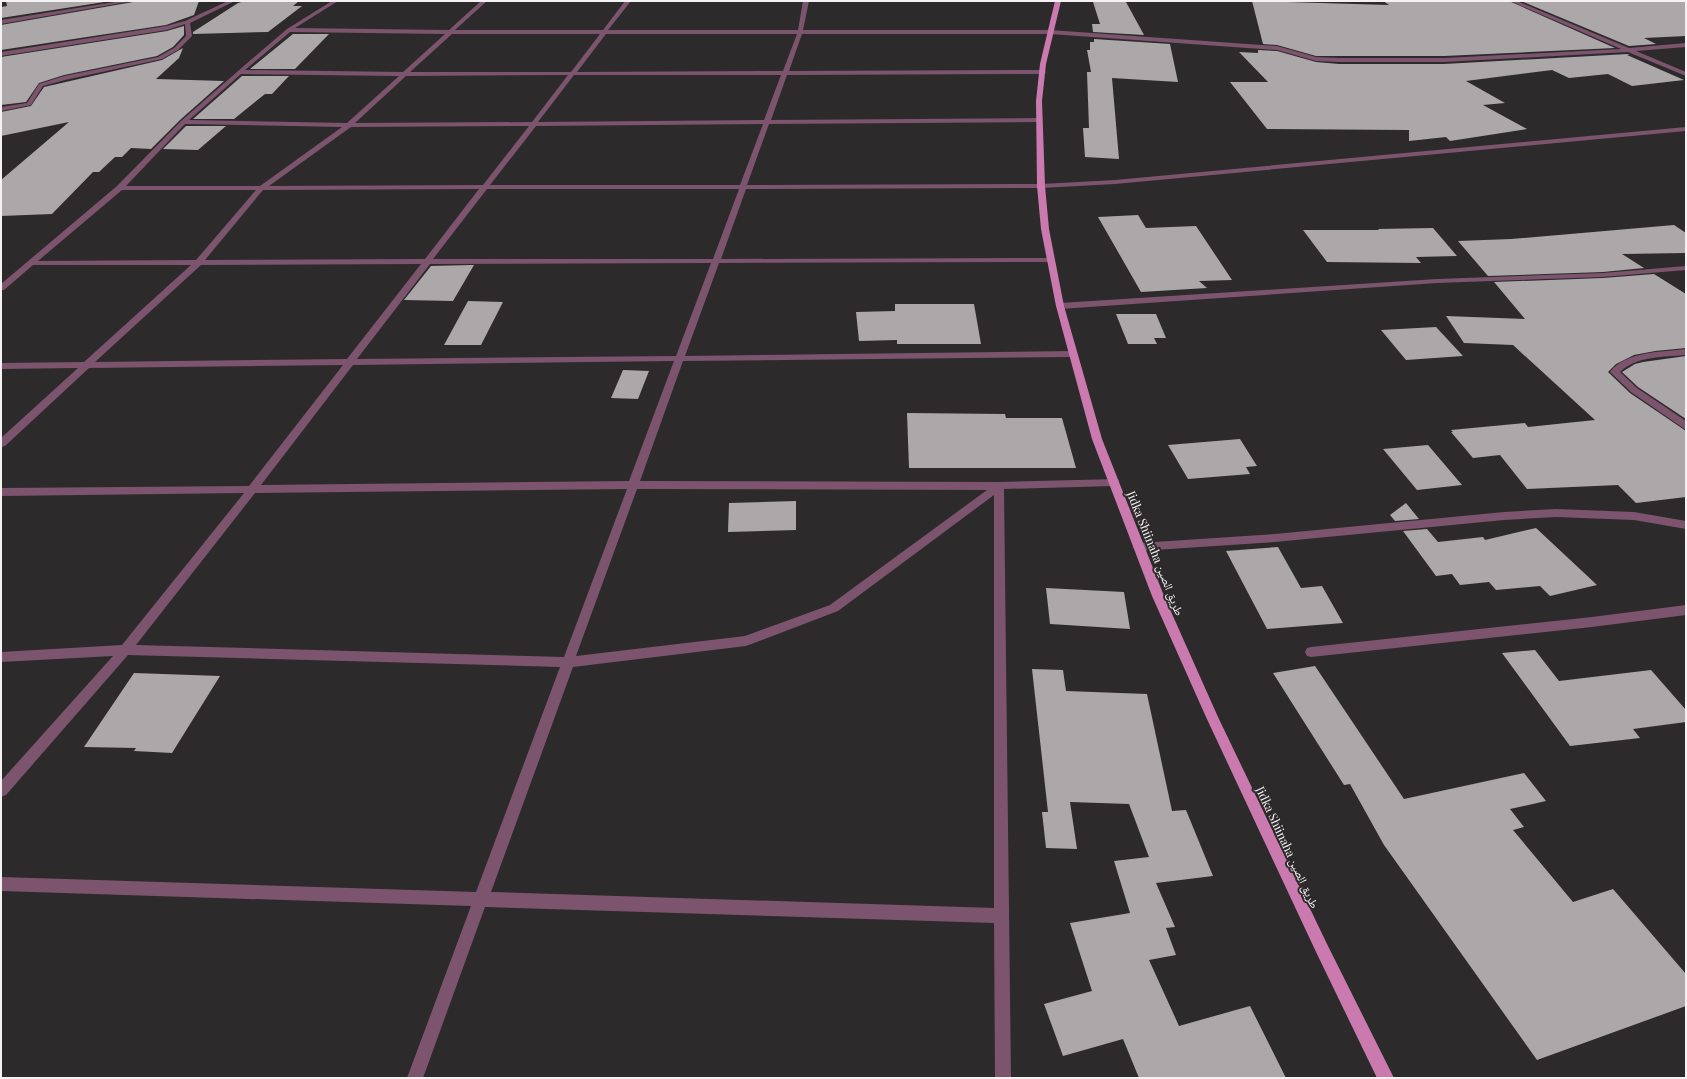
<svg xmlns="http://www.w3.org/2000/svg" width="1687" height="1079" viewBox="0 0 1687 1079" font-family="'Playfair Display','Noto Naskh Arabic',serif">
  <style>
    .building { fill: #aca8aa }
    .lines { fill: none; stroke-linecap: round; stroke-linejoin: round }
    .minor { fill: #7c546d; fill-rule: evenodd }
    .primary { fill: #cb7aaf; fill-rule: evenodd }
    .labels { text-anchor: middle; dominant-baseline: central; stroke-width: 4; stroke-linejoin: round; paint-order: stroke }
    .street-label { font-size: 12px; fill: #f4f2f3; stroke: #2d2a2c }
  </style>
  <rect width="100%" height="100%" fill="#2d2a2c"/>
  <path class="building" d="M 6,1 L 111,1 L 1,18 L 1,7 L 7,6 Z
    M 134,1 L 199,1 L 194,15 L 166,25 L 1,50 L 1,25 L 133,2 Z
    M 245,1 L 299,1 L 293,6 L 302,6 L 268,32 L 193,34 L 193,32 L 238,3 Z
    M 1252,1 L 1389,5 L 1383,1 L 1509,1 L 1615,48 L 1444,56 L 1316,56 L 1277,45 L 1263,44 Z
    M 1521,1 L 1686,1 L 1686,36 L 1644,38 L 1656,44 L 1629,46 Z
    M 1093,2 L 1126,2 L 1144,35 L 1093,32 L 1092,24 L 1100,24 Z
    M 184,26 L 184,35 L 173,47 L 157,56 L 64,75 L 39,83 L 26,102 L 1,105 L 1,57 L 167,31 Z
    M 293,34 L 329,34 L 295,69 L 250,69 Z
    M 1094,39 L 1170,44 L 1178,82 L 1112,78 L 1119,159 L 1085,157 L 1083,128 L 1089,128 L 1087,72 L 1091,72 L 1087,50 L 1090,50 L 1090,42 L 1094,42 Z
    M 183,48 L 179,58 L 156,79 L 224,81 L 180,120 L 151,149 L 131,148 L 122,157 L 115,157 L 99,172 L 93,172 L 52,214 L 1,216 L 1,180 L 69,122 L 1,136 L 1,112 L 31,106 L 44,87 L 162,60 Z
    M 1258,50 L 1277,51 L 1316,62 L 1339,64 L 1444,64 L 1628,54 L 1630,54 L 1627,55 L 1684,80 L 1632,86 L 1608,74 L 1569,78 L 1552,70 L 1466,81 L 1505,103 L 1483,105 L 1527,129 L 1450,141 L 1446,137 L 1409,141 L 1409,130 L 1267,129 L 1230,82 L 1268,82 L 1239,52 L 1258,53 Z
    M 242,76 L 289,76 L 272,94 L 265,94 L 234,119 L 193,119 Z
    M 186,126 L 226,126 L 198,150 L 163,149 Z
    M 1138,215 L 1146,228 L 1196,226 L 1232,280 L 1199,281 L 1207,288 L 1141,292 L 1098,217 Z
    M 1674,225 L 1686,233 L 1686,253 L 1622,254 L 1644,268 L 1603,272 L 1488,276 L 1458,241 L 1511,239 Z
    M 1433,228 L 1457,256 L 1416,257 L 1421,263 L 1327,262 L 1303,230 L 1379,230 L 1378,229 Z
    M 471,265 L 474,265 L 453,301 L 404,300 L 431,266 Z
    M 1654,274 L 1686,294 L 1686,348 L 1655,351 L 1634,355 L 1616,364 L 1608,372 L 1630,393 L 1686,431 L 1686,497 L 1636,503 L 1618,485 L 1527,489 L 1500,455 L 1473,458 L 1451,432 L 1453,432 L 1451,430 L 1525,423 L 1528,427 L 1595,420 L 1513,345 L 1464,343 L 1446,316 L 1525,319 L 1494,282 L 1603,278 Z
    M 468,301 L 503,302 L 481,345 L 444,345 Z
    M 895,304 L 974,304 L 981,344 L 897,344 L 897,340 L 859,341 L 856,312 L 895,311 Z
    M 1116,314 L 1156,314 L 1166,338 L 1154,338 L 1157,344 L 1128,344 Z
    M 1436,327 L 1463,356 L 1406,360 L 1381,330 Z
    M 1686,356 L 1686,419 L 1638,387 L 1622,372 L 1635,364 L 1643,362 Z
    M 623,370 L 649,371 L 638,399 L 611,398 Z
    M 907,413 L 1005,414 L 1006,418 L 1062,418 L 1076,468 L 909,468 Z
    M 1240,439 L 1257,466 L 1246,467 L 1250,474 L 1188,479 L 1168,445 Z
    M 1428,445 L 1462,485 L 1417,490 L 1383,449 Z
    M 796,501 L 796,530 L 728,532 L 729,503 Z
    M 1406,503 L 1419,519 L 1395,521 L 1390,515 Z
    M 1536,528 L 1597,585 L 1550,596 L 1540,586 L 1496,590 L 1489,582 L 1460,585 L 1452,574 L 1436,576 L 1403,531 L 1427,529 L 1438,542 L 1483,537 L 1485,540 Z
    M 1278,547 L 1301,588 L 1322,586 L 1343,623 L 1267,629 L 1226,551 Z
    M 1046,588 L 1124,592 L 1130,629 L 1050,624 Z
    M 1535,650 L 1559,681 L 1651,670 L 1686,710 L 1686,722 L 1633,729 L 1640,738 L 1570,746 L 1502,653 Z
    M 1315,666 L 1404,799 L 1524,773 L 1546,801 L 1510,809 L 1524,827 L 1513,830 L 1573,902 L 1613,889 L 1686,974 L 1686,1006 L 1537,1060 L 1384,845 L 1350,784 L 1344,785 L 1273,673 Z
    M 1032,669 L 1063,670 L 1066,691 L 1147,694 L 1172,811 L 1186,810 L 1213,876 L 1156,883 L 1175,927 L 1166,928 L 1176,955 L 1149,960 L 1179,1026 L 1250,1006 L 1286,1078 L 1139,1078 L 1123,1039 L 1063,1056 L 1044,1004 L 1092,991 L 1070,923 L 1130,913 L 1114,861 L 1149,857 L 1129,804 L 1070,802 L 1077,849 L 1046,848 L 1042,812 L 1048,812 Z
    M 134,673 L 220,676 L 172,753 L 134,751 L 136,748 L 84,747 Z"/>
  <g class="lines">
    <path class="minor" d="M 121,1 L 133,1 L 1,24 L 1,20 Z
      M 228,1 L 235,1 L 190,23 L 192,36 L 178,50 L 162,59 L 65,80 L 43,86 L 31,105 L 1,111 L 1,107 L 27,103 L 39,84 L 64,76 L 158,57 L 174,48 L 186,36 L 185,24 L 167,30 L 1,56 L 1,52 L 166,26 L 185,21 Z
      M 332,1 L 338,1 L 295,28 L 449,30 L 481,1 L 487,1 L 455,30 L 603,30 L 625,1 L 631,1 L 608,30 L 798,30 L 803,1 L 809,1 L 803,30 L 1050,30 L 1277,46 L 1316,57 L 1339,58 L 1444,58 L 1621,49 L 1510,1 L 1517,1 L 1629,48 L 1686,43 L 1686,47 L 1636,51 L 1686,72 L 1686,76 L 1628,52 L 1444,62 L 1339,62 L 1316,61 L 1277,50 L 1050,34 L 802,34 L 789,71 L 1043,70 L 1046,72 L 1043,74 L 787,75 L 771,120 L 1040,118 L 1043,120 L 1040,122 L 769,124 L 747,185 L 1041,184 L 1115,180 L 1686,127 L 1686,131 L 1115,184 L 1041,188 L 746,189 L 721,259 L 1051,258 L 1055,260 L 1051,262 L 719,263 L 685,356 L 1073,351 L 1077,354 L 1073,357 L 683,361 L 640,481 L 999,482 L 1118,479 L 1119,482 L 1118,485 L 1114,486 L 1004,489 L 1011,1078 L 995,1078 L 994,923 L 485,907 L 423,1078 L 407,1078 L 471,906 L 1,891 L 1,877 L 476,892 L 560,667 L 128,655 L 6,795 L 1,797 L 1,781 L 113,656 L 1,662 L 1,652 L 122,645 L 244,493 L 1,496 L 1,488 L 249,486 L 343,365 L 89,368 L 5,446 L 1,447 L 1,438 L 78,368 L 1,369 L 1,363 L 84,362 L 191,265 L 33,265 L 4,290 L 1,290 L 1,284 L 117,186 L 181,121 L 238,71 L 287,29 ZM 290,32 L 445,34 L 403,72 L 245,70 ZM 452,34 L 600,34 L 571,72 L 410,72 ZM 606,34 L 797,34 L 783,71 L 577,72 ZM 241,74 L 399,76 L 347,123 L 189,120 ZM 568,75 L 532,122 L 355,123 L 406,76 ZM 574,75 L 781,75 L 764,120 L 538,122 ZM 185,124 L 342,127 L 260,186 L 126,186 ZM 763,124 L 740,185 L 490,185 L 536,126 ZM 529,126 L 483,185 L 269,186 L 351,127 ZM 479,189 L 425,259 L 205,260 L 263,190 ZM 487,189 L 739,189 L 713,259 L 433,259 ZM 122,190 L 256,190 L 196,260 L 38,261 ZM 711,263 L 676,356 L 357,359 L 430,264 ZM 421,264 L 347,359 L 95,362 L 201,265 ZM 674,361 L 629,481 L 261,485 L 353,365 ZM 627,489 L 564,657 L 136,645 L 255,493 ZM 637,489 L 987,490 L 830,605 L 745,636 L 576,656 ZM 994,495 L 994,908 L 491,892 L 573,667 L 746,646 L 838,611 Z
      M 1686,266 L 1686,270 L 1603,277 L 1437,283 L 1060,309 L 1056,306 L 1060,303 L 1437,279 L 1603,273 Z
      M 1686,349 L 1686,355 C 1665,357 1636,356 1620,372 L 1637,388 L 1683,419 L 1686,421 L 1686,430 L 1631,392 L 1610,372 C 1626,351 1662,352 1686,349 Z
      M 1556,509 L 1634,512 L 1686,521 L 1686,529 L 1634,520 L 1556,517 L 1504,520 L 1275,542 L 1139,551 L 1135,550 L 1133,547 L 1135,544 L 1139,543 L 1275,534 L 1504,512 Z
      M 1686,605 L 1686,615 L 1592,627 L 1311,657 L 1307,656 L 1305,652 L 1307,648 L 1311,647 L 1592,617 Z"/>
    <path class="primary" d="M 1055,1 L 1061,1 L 1046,64 L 1042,101 L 1045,186 L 1049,229 L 1064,306 L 1102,439 L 1164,596 L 1218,717 L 1327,944 L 1394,1078 L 1377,1078 L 1317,954 L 1206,717 L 1152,596 L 1092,439 L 1056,306 L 1041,229 L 1037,186 L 1036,101 L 1040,64 Z"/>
  </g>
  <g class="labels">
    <g class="street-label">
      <text transform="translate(1156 553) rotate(68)">Jidka Shiinaha طريق الصين</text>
      <text transform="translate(1288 847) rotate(65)">Jidka Shiinaha طريق الصين</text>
    </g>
  </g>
  <rect width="1687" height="1079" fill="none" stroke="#f4f2f3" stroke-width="4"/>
</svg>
